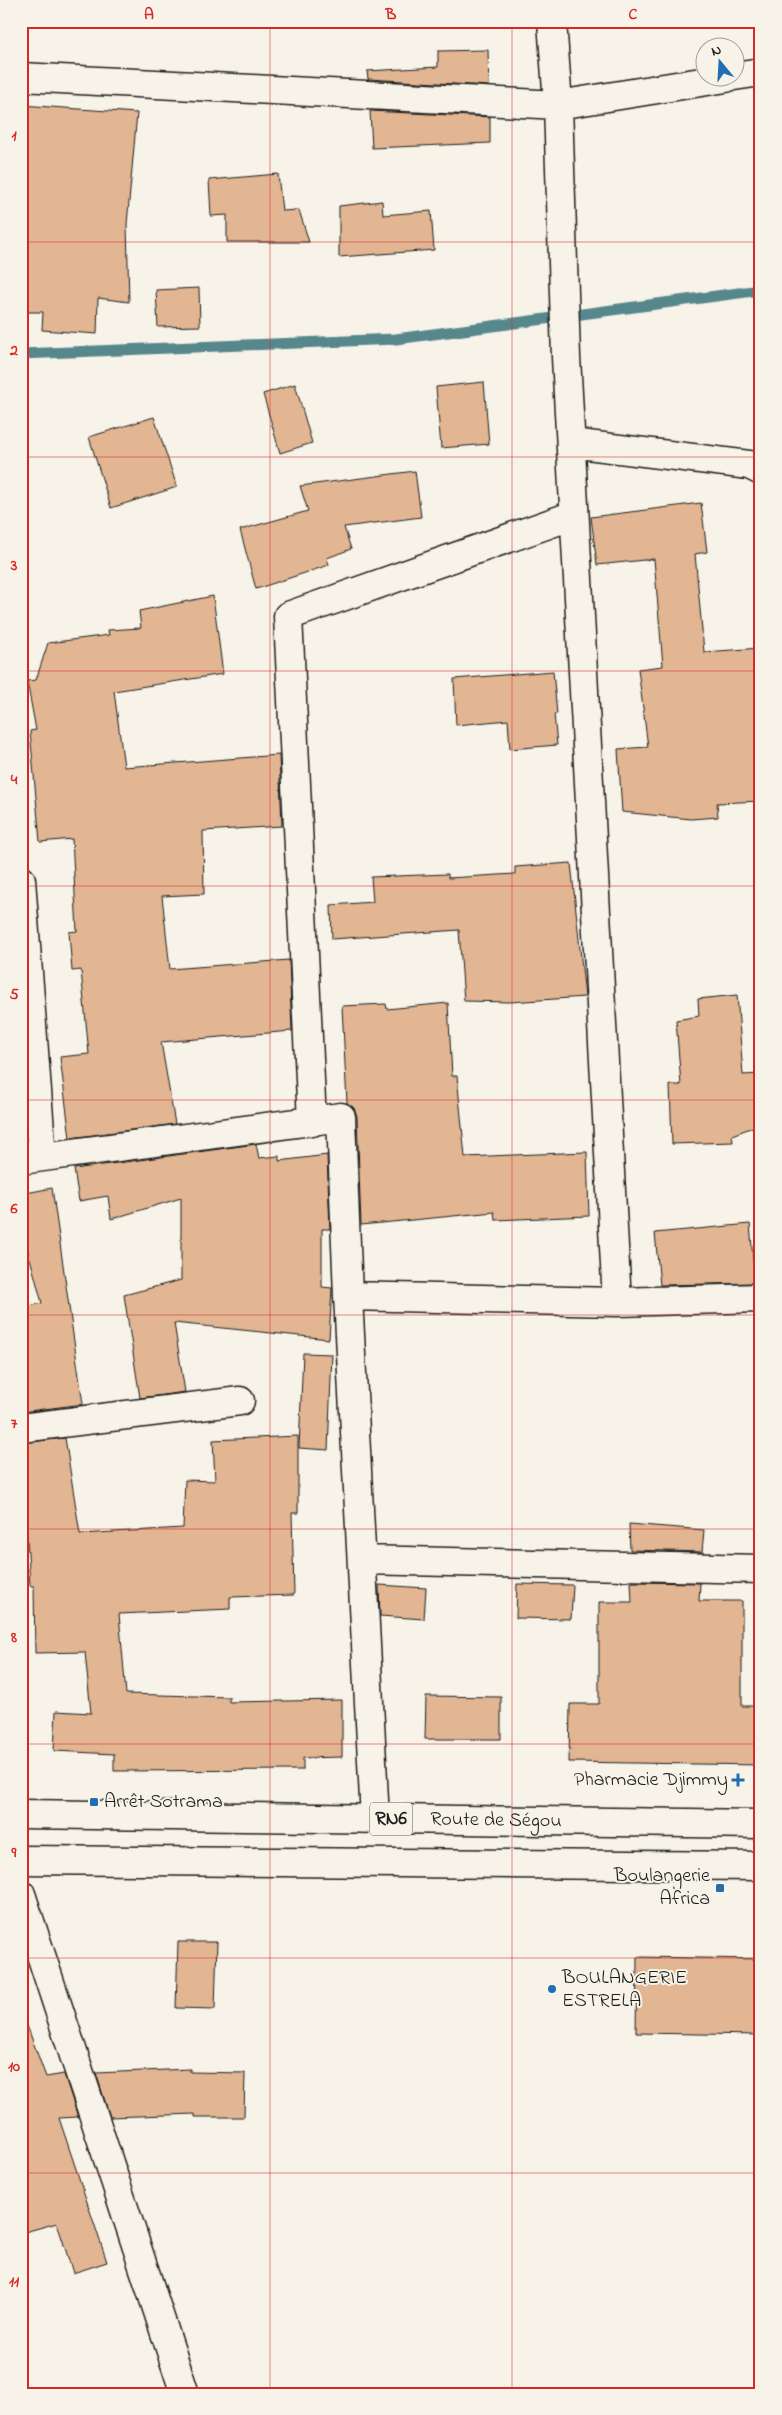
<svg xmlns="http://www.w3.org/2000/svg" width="782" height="2415" viewBox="0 0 782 2415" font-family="'Indie Flower',sans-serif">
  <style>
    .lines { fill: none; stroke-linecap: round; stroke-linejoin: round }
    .stream { stroke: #57878d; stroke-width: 11 }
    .building { fill: #e2b693; stroke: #1c1c1c }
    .minor-casing { stroke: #1c1c1c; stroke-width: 31 }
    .highway-casing { stroke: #1c1c1c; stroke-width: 31 }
    .minor { stroke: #f7f3e8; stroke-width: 28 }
    .highway { stroke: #f7f3e8; stroke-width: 28 }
    .grid { fill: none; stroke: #d62828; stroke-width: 1; stroke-opacity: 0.55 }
    .poi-dot { fill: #1f6fb2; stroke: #f7f3e8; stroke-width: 2 }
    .labels { text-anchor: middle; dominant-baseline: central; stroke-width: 4; stroke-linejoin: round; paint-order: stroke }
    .shield { fill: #f7f3e8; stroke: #5e5c59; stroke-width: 1 }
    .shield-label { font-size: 19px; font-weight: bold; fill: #1c1c1c }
    .poi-label { font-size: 20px; fill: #1c1c1c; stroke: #f7f3e8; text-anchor: end }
    .street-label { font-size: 20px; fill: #1c1c1c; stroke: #f7f3e8 }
    .neatline { fill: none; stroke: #d62828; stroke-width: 2 }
    .grid-label { font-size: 16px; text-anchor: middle; font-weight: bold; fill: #d62828 }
  </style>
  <rect width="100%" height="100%" fill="#f7f3e8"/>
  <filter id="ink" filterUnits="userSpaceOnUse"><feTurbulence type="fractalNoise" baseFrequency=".02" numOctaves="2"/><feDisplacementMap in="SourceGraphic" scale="10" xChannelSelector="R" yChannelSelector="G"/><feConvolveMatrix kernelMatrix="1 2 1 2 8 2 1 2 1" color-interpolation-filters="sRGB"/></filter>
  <g filter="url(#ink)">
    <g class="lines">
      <path class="stream" d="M 21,354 L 396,339 L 761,290"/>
    </g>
    <path class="building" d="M 488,50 L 489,86 L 368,79 L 367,71 L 438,67 L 438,51 Z
      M 21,105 L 137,113 L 127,224 L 129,302 L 98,298 L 97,334 L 42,330 L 43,312 L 21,312 Z
      M 370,111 L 490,117 L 490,143 L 372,148 Z
      M 278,174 L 282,211 L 299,210 L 309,242 L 227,242 L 227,215 L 211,216 L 209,180 Z
      M 382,201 L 383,215 L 431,211 L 434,250 L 339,257 L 339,206 Z
      M 199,288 L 200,326 L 158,327 L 156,290 Z
      M 484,382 L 489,444 L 441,448 L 436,387 Z
      M 295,384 L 312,443 L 280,453 L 263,394 Z
      M 154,417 L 177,487 L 111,508 L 89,437 Z
      M 415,471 L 421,517 L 344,527 L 351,549 L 327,558 L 329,565 L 256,589 L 240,530 L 308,511 L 300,486 Z
      M 701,503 L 707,552 L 695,554 L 704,652 L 761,648 L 761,801 L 717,803 L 718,817 L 691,819 L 622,812 L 618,749 L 648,747 L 638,669 L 663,666 L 654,559 L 597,565 L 591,517 Z
      M 213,596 L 223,674 L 114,691 L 124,767 L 279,755 L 282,826 L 203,831 L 204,894 L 162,896 L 170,969 L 289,960 L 292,1031 L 161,1042 L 175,1124 L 70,1138 L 60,1057 L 89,1054 L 81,970 L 72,971 L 69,932 L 77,931 L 72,839 L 40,842 L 30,731 L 36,730 L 27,681 L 36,680 L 48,643 L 109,635 L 108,630 L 141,628 L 139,611 Z
      M 553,671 L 557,714 L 554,714 L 557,745 L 510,749 L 508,720 L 456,725 L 454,679 Z
      M 571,863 L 585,997 L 510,1002 L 464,1001 L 459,930 L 332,939 L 331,905 L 373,902 L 371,877 L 448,874 L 448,878 L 515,874 L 515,867 Z
      M 737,995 L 743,1075 L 761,1074 L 761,1124 L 732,1135 L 733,1142 L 672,1144 L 670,1085 L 681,1085 L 676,1020 L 699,1016 L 698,999 Z
      M 448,1003 L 452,1076 L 457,1076 L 465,1157 L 587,1152 L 589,1216 L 495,1220 L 494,1212 L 361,1225 L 357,1116 L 354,1108 L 347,1103 L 342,1006 L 386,1004 L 387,1009 Z
      M 256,1144 L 259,1158 L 279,1156 L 279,1161 L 327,1155 L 330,1229 L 322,1229 L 322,1287 L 332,1288 L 329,1339 L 174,1323 L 185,1392 L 140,1398 L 124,1295 L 181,1280 L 181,1198 L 111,1219 L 108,1196 L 79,1201 L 74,1169 Z
      M 52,1188 L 83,1404 L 21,1412 L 21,1308 L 42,1303 L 21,1225 L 21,1194 Z
      M 750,1224 L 755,1283 L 660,1285 L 655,1233 Z
      M 303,1353 L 332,1354 L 328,1450 L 299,1448 Z
      M 298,1436 L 298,1513 L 292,1513 L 294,1595 L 230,1597 L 230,1609 L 119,1614 L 126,1694 L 229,1697 L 229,1702 L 342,1700 L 342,1757 L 303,1758 L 303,1770 L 114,1771 L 114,1754 L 54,1751 L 56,1711 L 91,1713 L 85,1652 L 35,1653 L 34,1586 L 30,1586 L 24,1490 L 21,1491 L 21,1443 L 65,1438 L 80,1534 L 183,1528 L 185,1480 L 215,1481 L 213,1440 Z
      M 629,1524 L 704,1530 L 702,1552 L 630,1550 Z
      M 631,1582 L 700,1583 L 699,1601 L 742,1601 L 742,1706 L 761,1706 L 761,1765 L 569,1762 L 570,1704 L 599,1704 L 599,1602 L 632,1602 Z
      M 517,1584 L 573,1585 L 571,1619 L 516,1618 Z
      M 379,1585 L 426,1588 L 424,1619 L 380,1616 Z
      M 426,1696 L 501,1697 L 501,1739 L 425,1739 Z
      M 178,1942 L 217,1942 L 215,2009 L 176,2008 Z
      M 637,1957 L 761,1959 L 761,2035 L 636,2033 Z
      M 21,2020 L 25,2020 L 46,2077 L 64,2074 L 78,2117 L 59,2118 L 107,2262 L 73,2273 L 57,2223 L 21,2233 Z
      M 190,2069 L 190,2072 L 245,2073 L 244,2117 L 195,2117 L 195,2114 L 110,2117 L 96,2073 Z"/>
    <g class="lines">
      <defs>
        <path id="minor" d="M 552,21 L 558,105 L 566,357 L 617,1302
          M 734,76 L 761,72
          M 21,77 L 558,105 L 726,78
          M 571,443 L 749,465 L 761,471
          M 21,880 L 42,1157
          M 312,1122 L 288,616 L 574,515
          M 21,1160 L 341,1117 L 348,1296 L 617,1302 L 761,1298
          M 348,1296 L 375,1819
          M 21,1428 L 240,1401
          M 362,1560 L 761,1569
          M 21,1894 L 185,2394"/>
        <g id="highway">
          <path id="s1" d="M 21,1814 L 761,1824"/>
          <path d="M 21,1860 L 761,1866"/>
        </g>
      </defs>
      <use href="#minor" class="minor-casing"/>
      <use href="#highway" class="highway-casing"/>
      <use href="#minor" class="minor"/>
      <use href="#highway" class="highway"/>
    </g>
  </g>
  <path class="grid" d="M 270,21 L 270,2394M 512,21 L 512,2394M 21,242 L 761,242M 21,457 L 761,457M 21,671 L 761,671M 21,886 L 761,886M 21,1100 L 761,1100M 21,1315 L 761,1315M 21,1529 L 761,1529M 21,1744 L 761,1744M 21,1958 L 761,1958M 21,2173 L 761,2173"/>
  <g class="poi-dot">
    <path d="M735.5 1772.5h5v5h5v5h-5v5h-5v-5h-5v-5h5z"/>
    <rect x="89" y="1797" width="10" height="10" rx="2.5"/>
    <rect x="715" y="1883" width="10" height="10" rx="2.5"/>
    <circle cx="552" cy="1989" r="5"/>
  </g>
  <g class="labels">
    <rect class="shield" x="370" y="1802.5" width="42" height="33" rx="4"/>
    <g class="shield-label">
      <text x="391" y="1819">RN6</text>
    </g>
    <g class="poi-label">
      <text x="728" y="1780">Pharmacie Djimmy</text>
      <text x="104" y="1802" text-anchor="start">Arrêt Sotrama</text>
      <text x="710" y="1876">Boulangerie<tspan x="710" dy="23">Africa</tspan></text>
      <text x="562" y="1978" text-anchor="start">BOULANGERIE<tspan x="562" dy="23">ESTRELA</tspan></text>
    </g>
    <g class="street-label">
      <text stroke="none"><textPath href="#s1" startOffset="475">Route de Ségou</textPath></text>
    </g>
  </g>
  <rect width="782" height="2415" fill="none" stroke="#f7f3e8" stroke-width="55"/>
  <g transform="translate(720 62) rotate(342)"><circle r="24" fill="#f7f3e8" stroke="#9f9d96"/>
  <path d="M0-4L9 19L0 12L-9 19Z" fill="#1f6fb2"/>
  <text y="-8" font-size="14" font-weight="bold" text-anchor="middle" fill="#1c1c1c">N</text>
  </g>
  <rect x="28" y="28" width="726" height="2360" class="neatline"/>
  <g class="grid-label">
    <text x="149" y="19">A</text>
    <text x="391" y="19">B</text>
    <text x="633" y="19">C</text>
    <text x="14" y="140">1</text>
    <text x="14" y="355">2</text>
    <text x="14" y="570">3</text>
    <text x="14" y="784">4</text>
    <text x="14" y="999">5</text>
    <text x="14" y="1213">6</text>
    <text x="14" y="1428">7</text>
    <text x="14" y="1642">8</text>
    <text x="14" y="1857">9</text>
    <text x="14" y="2071">10</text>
    <text x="14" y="2286">11</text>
  </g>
</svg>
